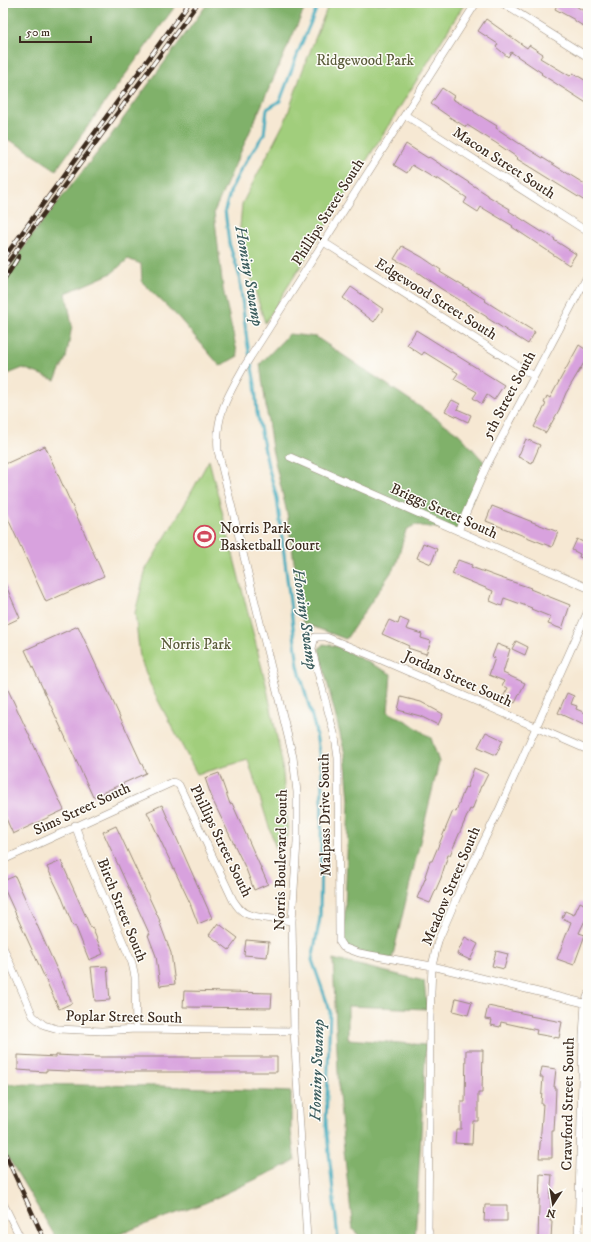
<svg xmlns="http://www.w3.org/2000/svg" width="591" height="1242" viewBox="0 0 591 1242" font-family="'IM FELL DW Pica',serif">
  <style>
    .green { fill: #a1ce7b; stroke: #6e7c4c }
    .forest { fill: #80b16b; stroke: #5e6e44 }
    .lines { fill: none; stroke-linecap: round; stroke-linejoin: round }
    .stream { stroke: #3eaabd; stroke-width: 3 }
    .building { fill: #d8a2de }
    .minor-casing { stroke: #988978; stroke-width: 8 }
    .minor { stroke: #fff; stroke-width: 7 }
    .rail-casing { stroke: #3b2a1e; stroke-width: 4.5 }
    .rail { stroke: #fdfcf7; stroke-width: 3; stroke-dasharray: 9; stroke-linecap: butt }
    .labels { text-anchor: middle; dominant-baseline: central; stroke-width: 3; stroke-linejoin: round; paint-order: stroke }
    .park-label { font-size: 15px; fill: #5a5b3a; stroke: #fdfcf7 }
    .street-label { font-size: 15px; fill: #3b2a1e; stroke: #fdfcf7 }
    .poi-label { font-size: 15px; fill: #3b2a1e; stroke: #fdfcf7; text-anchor: start }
    .water-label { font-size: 16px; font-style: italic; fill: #3c5d5e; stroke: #fdfcf7 }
  </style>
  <rect width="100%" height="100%" fill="#fdfcf7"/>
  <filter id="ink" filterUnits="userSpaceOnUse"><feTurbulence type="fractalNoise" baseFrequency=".025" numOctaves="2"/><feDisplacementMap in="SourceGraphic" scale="8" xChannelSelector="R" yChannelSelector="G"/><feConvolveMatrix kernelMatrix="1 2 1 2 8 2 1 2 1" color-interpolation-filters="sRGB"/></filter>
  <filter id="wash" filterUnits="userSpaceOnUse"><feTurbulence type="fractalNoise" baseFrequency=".012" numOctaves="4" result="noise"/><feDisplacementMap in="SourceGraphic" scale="16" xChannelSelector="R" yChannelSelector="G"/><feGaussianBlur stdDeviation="0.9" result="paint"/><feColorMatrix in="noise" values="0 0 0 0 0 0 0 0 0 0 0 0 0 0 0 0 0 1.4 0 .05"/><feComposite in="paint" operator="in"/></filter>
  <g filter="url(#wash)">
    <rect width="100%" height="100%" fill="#f6e8d3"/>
    <path class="green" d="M 329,3 L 465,3 L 265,323 L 239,238 L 242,204 L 286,119 L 302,72 Z
      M 209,460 L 266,684 L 282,762 L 288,834 L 277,852 L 248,760 L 197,774 L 153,691 L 140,658 L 135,613 L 146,569 L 181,511 Z"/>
    <path class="forest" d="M 3,3 L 172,3 L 176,5 L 56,170 L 24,148 L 3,137 Z
      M 208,3 L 307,3 L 214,212 L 223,289 L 238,356 L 220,366 L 179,318 L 142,282 L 141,264 L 128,259 L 112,273 L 66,293 L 72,326 L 66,358 L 55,380 L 23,368 L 3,376 L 3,281 L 28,240 L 109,138 Z
      M 289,334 L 316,337 L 413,402 L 459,434 L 487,465 L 458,531 L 415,525 L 406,530 L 396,565 L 346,639 L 303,623 L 287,513 L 272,449 L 260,364 Z
      M 323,644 L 336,646 L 391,674 L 388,712 L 408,722 L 431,738 L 439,762 L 392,959 L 347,949 L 343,935 L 345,910 L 349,800 L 345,754 L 319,649 Z
      M 333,959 L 424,981 L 427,1009 L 348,1006 L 348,1039 L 426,1045 L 415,1239 L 363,1239 L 353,1230 L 344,1150 L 339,1094 Z
      M 5,1084 L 161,1086 L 291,1092 L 291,1132 L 295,1161 L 205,1203 L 105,1239 L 59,1239 L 55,1236 L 3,1149 L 3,1087 Z"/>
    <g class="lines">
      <path class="stream" d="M 319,3 L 299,50 L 280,101 L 267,109 L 264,134 L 241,169 L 231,189 L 225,210 L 229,243 L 239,274 L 247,341 L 255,384 L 257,413 L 268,466 L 277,498 L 298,666 L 315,728 L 322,771 L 320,918 L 312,960 L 330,1011 L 326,1124 L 338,1239"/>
    </g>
    <g id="blocks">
      <path class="building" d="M 558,3 L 577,3 L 576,6 L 588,14 L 588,29 L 575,21 L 575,20 L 555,9 Z
        M 486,19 L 527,48 L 529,45 L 543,54 L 540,58 L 570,76 L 573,73 L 588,82 L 588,104 L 541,74 L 542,73 L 511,52 L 508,57 L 496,47 L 498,44 L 478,31 Z
        M 442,88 L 454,96 L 452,99 L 474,111 L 474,112 L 497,126 L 496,128 L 517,142 L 588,186 L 588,203 L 517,159 L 518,158 L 496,143 L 467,125 L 466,127 L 451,118 L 431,104 Z
        M 406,144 L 428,158 L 429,157 L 488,195 L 488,196 L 510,209 L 509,211 L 542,232 L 542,231 L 555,239 L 554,240 L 576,254 L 569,265 L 512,227 L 513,226 L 481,207 L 478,212 L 464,203 L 467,198 L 437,178 L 437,180 L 412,165 L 407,173 L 394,165 Z
        M 402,246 L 422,257 L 441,270 L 440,272 L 486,300 L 485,301 L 535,332 L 528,344 L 487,318 L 487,317 L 440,288 L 410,267 L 394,259 Z
        M 351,287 L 383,309 L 374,322 L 343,298 Z
        M 416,330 L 504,385 L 494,400 L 487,395 L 482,404 L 473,398 L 477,392 L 454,379 L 458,373 L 424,352 L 422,355 L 407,345 Z
        M 579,345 L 588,351 L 588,363 L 585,361 L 566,393 L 559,410 L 546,433 L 534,427 L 546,404 L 544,403 L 547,396 L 550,398 Z
        M 452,400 L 460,404 L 457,409 L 471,415 L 468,422 L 445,411 Z
        M 526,439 L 540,445 L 532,463 L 518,457 Z
        M 45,446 L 104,576 L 46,602 L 3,508 L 3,465 Z
        M 492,506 L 558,532 L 552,547 L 486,521 Z
        M 588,536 L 588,560 L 579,557 L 580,554 L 572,550 L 577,539 L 585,543 Z
        M 423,543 L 437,549 L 431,564 L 417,558 Z
        M 458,560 L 472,565 L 471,567 L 498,577 L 531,588 L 530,589 L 570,605 L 562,629 L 548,624 L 551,617 L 531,609 L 532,608 L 504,598 L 502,606 L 490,601 L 493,591 L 452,574 Z
        M 3,579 L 20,618 L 3,626 Z
        M 400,618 L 409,622 L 406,629 L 422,634 L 421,638 L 431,641 L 426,654 L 408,648 L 409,646 L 382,634 L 389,620 L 398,624 Z
        M 78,626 L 146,773 L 93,797 L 25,650 Z
        M 516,641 L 528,647 L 525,655 L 512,649 Z
        M 497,644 L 510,649 L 503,673 L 525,683 L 515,703 L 503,697 L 508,688 L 502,686 L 504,681 L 489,675 L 495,658 L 492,657 Z
        M 3,679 L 64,810 L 13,834 L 3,812 Z
        M 567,693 L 574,696 L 571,704 L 577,706 L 576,709 L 588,714 L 588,727 L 558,713 Z
        M 401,697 L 421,702 L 443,714 L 438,725 L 420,716 L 398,710 Z
        M 486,732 L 503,740 L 496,755 L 478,747 Z
        M 474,768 L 488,774 L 482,786 L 481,786 L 472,810 L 470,809 L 450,855 L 448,855 L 441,878 L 430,903 L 417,898 L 426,877 L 425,876 L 430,861 L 432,861 L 453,811 L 456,812 L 465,787 L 467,788 Z
        M 219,773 L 230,804 L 232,803 L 268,884 L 254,890 L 246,869 L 213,801 L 205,778 Z
        M 162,805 L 212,918 L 198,924 L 190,903 L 147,812 Z
        M 116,826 L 160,921 L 159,921 L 171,953 L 175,984 L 160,986 L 156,956 L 148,935 L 150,935 L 103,832 Z
        M 61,861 L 91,928 L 92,927 L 103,954 L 89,960 L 75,925 L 73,926 L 62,898 L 47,867 Z
        M 15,876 L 72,1003 L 59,1009 L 3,886 L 3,881 Z
        M 580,902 L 588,906 L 588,914 L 579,933 L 585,935 L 574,965 L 557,959 L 571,922 L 562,918 L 565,911 L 574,915 Z
        M 218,923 L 238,938 L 229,950 L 209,935 Z
        M 465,937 L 478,944 L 470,960 L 457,954 Z
        M 246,940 L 269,942 L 267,957 L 244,955 Z
        M 496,951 L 508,954 L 504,969 L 492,966 Z
        M 107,966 L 110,1000 L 95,1001 L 91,967 Z
        M 184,991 L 272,993 L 271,1008 L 183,1007 Z
        M 456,998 L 472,1002 L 468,1015 L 453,1011 Z
        M 488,1006 L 531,1015 L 530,1016 L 562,1022 L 559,1038 L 536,1034 L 537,1030 L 501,1022 L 500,1027 L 491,1025 L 492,1020 L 485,1019 Z
        M 466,1050 L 483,1050 L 482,1093 L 478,1093 L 478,1121 L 473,1121 L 472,1144 L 455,1143 L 456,1129 L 461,1129 L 461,1102 L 465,1102 Z
        M 18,1055 L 56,1057 L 56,1055 L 98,1057 L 277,1057 L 277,1072 L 89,1072 L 46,1070 L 46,1072 L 18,1070 Z
        M 542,1067 L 556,1069 L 554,1087 L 556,1087 L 555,1113 L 554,1131 L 552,1131 L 552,1158 L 539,1158 L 543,1104 L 541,1104 L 543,1077 L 540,1077 Z
        M 540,1174 L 552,1175 L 550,1199 L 551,1199 L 550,1221 L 552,1221 L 551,1239 L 538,1238 Z
        M 485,1205 L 507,1205 L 507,1221 L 484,1221 Z"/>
    </g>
  </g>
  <g filter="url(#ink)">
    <use href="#blocks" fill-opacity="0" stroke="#988978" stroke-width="1"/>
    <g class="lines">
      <defs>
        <path id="minor" d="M 502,3 L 588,57
          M 405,115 L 588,232
          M 325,243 L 534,376
          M 290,457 L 588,588
          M 458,531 L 487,465 L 588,275
          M 588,750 L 370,655 L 326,637 L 315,637 L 312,648 L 313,654 L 335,737 L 338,758 L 339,936 L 339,941 L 343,947 L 359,953 L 432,966 L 588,1004
          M 75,825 L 87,858 L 132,963 L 135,977 L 136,1029
          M 3,860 L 173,782 L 179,785 L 233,900 C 237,906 240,911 247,914 C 259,919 279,919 292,921
          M 3,947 L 33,1016 L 44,1025 L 58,1029 L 102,1031 L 136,1029 L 294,1031
          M 3,1203 L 21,1239
          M 307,1239 L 294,1031 L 292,921 L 297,842 L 297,792 L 293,757 L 218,451 C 215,416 227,397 244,367 L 476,3
          M 430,1239 L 428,1228 L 430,1017 L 432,966 L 438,941 L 463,883 L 500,808 L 588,611
          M 578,1239 L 583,1036 L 585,1003 L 588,995"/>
      </defs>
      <use href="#minor" class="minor-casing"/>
      <use href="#minor" class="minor"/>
      <defs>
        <path id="rail" d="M 3,259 L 189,3
          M 3,269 L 198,3
          M 3,282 L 19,256
          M 3,1149 L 44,1239"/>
      </defs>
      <use href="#rail" class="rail-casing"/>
      <use href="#rail" class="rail"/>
    </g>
  </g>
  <defs>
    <symbol id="stadium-ring" viewBox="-11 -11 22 22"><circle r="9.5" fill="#fdfcf7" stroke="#d1495b" stroke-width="1.5"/><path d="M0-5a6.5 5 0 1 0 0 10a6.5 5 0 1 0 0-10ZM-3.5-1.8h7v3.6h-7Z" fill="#d1495b"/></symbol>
  </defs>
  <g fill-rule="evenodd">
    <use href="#stadium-ring" x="192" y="524" width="25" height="25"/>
  </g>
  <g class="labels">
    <g class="park-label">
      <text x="365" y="60">Ridgewood Park</text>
      <text x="196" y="644">Norris Park</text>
    </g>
    <g class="street-label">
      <text transform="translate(504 163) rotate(33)">Macon Street South</text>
      <text transform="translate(328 212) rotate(-58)">Phillips Street South</text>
      <text transform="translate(436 299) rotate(32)">Edgewood Street South</text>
      <text transform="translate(509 395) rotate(-62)">5th Street South</text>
      <text transform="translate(444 511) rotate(24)">Briggs Street South</text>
      <text transform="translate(458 679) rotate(24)">Jordan Street South</text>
      <text transform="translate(82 809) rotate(-25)">Sims Street South</text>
      <text transform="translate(325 815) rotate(-91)">Malpass Drive South</text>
      <text transform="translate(221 841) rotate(64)">Phillips Street South</text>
      <text transform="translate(281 860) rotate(-89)">Norris Boulevard South</text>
      <text transform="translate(451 886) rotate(-67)">Meadow Street South</text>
      <text transform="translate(122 910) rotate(68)">Birch Street South</text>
      <text transform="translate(124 1017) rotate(1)">Poplar Street South</text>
      <text transform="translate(568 1104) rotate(-89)">Crawford Street South</text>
    </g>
    <g class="poi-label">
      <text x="220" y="528">Norris Park<tspan x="220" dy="17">Basketball Court</tspan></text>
    </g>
    <g class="water-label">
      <text transform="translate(249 276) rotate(80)">Hominy Swamp</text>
      <text transform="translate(305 619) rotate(82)">Hominy Swamp</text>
      <text transform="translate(317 1070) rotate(-88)">Hominy Swamp</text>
    </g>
  </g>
  <rect width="591" height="1242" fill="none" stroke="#fdfcf7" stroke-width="16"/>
  <g transform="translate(553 1204) rotate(192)" stroke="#fdfcf7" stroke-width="3" paint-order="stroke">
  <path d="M0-3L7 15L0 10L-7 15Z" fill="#3b2a1e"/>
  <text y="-6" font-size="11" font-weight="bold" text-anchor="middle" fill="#3b2a1e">N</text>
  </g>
  <path d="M20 36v6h71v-6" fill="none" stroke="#3b2a1e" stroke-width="2"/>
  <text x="26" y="36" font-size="12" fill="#3b2a1e" stroke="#fdfcf7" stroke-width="3" paint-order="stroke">50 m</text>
</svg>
